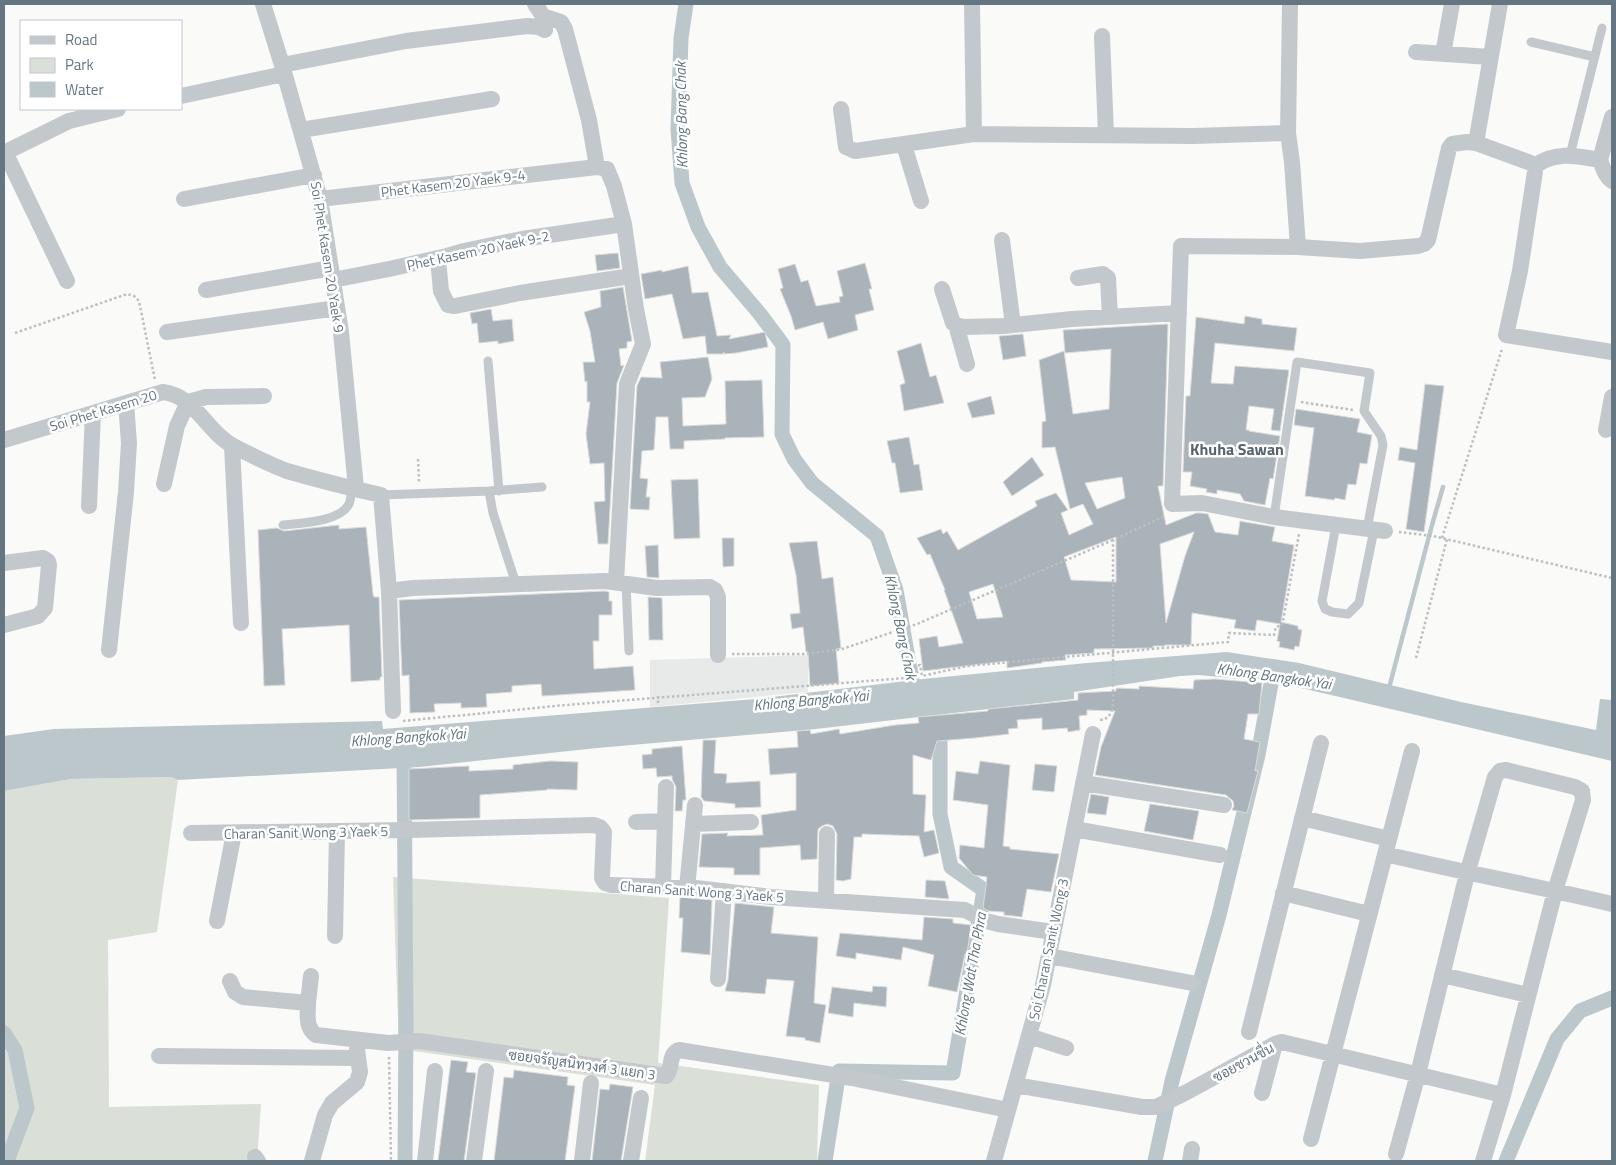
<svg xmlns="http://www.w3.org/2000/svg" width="1616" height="1165" viewBox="0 0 1616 1165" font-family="'Titillium Web',Sarabun,sans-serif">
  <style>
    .built { fill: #e8e9e9 }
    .green { fill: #dadfd7 }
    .water { fill: #bbc7cb }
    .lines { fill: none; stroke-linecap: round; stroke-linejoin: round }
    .stream { stroke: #bbc7cb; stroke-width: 4.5 }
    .canal { stroke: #bbc7cb; stroke-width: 15 }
    .building { fill: #aab3b9; stroke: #dcdcda; fill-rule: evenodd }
    .path { stroke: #bbbfc2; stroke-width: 2.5; stroke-dasharray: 2.5 2.5; stroke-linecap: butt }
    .service { stroke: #c3c8cc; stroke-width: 9 }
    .minor { stroke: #c3c8cc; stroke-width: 16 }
    .labels { text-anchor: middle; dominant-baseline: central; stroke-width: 5; stroke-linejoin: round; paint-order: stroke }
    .street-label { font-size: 14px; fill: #657683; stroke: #fff }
    .water-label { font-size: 15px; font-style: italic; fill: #60757c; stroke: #fff }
    .quarter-label { font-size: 16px; font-weight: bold; fill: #57646e; stroke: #fff }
  </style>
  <rect width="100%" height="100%" fill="#fafaf8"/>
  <path class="built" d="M 808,655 L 808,692 L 650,707 L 650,660 Z"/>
  <path class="green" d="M 171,777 L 178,780 L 157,932 L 108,940 L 109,1107 L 261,1104 L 257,1161 L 4,1161 L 4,791 L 71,779 Z
    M 393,877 L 669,898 L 658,1063 L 819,1085 L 817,1161 L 645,1161 L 655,1085 L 399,1049 Z"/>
  <path class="water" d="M 1227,652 L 1299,663 L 1461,702 L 1596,730 L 1600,699 L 1612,700 L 1612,761 L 1280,683 L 1199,675 L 1180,676 L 1074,692 L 1074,699 L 816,729 L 597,748 L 419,767 L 178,780 L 171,777 L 71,779 L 4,791 L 4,736 L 54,729 L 382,721 L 383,729 L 756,699 L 923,679 L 1087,663 Z"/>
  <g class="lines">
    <path class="stream" d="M 1389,688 L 1432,525 L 1443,487"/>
    <path class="canal" d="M 686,4 L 681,38 L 678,129 L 682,183 L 698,227 L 720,267 L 760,314 L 783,345 L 782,434 L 794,459 L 812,483 L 877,536 L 896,590 L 914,692
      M 404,748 L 406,1021 L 405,1161
      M 4,1033 L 15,1050 L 27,1108 L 7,1161
      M 825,1161 L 839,1071 L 953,1073 L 984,890 L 951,867 L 940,814 L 940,722
      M 1155,1161 L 1172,1081 L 1219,915 L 1258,755 L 1273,673
      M 1506,1161 L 1557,1039 L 1580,1011 L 1612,998"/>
  </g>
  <path class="building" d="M 618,253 L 620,268 L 597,271 L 595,255 Z
    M 865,263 L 872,289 L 869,289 L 874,310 L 855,315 L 858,330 L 828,339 L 823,322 L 795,330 L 791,316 L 780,289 L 783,288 L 778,269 L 795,264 L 801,282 L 808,280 L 816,306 L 840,302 L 839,297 L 843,296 L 837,271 Z
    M 688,266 L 692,293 L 708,292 L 717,336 L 731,335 L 729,339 L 765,332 L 768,347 L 736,353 L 724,354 L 724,352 L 723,354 L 707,354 L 705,336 L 683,339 L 672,294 L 645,299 L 641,274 L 662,270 L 662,272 Z
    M 623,287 L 632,341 L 627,342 L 627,348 L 619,349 L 621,366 L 624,365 L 617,383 L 608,544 L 598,544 L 594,502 L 605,501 L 604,463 L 590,464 L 586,434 L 590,402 L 587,402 L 587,381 L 585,382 L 583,362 L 595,362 L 590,331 L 584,312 L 601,307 L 600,291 Z
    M 491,309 L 493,321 L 512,319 L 514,341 L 498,344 L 498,341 L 479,343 L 477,323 L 472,324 L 470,313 Z
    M 1245,316 L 1262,319 L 1262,324 L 1297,328 L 1294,351 L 1215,343 L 1211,383 L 1233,384 L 1235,366 L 1289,370 L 1280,431 L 1271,430 L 1274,409 L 1249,406 L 1246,430 L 1249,430 L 1249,431 L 1280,436 L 1273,479 L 1270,478 L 1265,505 L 1244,501 L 1240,494 L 1217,490 L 1217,494 L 1206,492 L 1207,489 L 1190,486 L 1192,472 L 1183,472 L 1186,396 L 1190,396 L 1196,317 L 1244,324 Z
    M 1168,324 L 1163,486 L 1158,486 L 1166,525 L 1196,513 L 1201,513 L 1208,514 L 1215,532 L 1238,535 L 1240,521 L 1245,522 L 1275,527 L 1272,541 L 1294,545 L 1281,622 L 1298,626 L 1298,629 L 1302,630 L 1299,647 L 1295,646 L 1294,650 L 1279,647 L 1280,642 L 1277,641 L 1280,624 L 1257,620 L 1255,631 L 1234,628 L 1236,620 L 1192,613 L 1191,645 L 1165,645 L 1165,646 L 1153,646 L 1153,648 L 1094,649 L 1094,653 L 1065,655 L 1066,660 L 1042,662 L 1042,663 L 1007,668 L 1007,661 L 923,671 L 919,639 L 937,636 L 939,647 L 963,643 L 944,590 L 945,590 L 930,554 L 927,555 L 917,538 L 941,529 L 943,534 L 947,531 L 958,550 L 1037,506 L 1035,501 L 1056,493 L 1068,510 L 1061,513 L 1069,535 L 1093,524 L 1083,504 L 1070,509 L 1055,447 L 1042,448 L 1042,422 L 1046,421 L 1039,360 L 1064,351 L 1073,414 L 1109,409 L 1111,349 L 1065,353 L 1063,330 ZM 1122,477 L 1125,498 L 1097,509 L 1085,483 ZM 1194,532 L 1185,556 L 1166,623 L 1160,544 ZM 1116,537 L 1116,582 L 1071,580 L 1064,557 ZM 993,584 L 1003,617 L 977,619 L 969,592 Z
    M 1023,334 L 1026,356 L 1003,360 L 999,336 Z
    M 921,343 L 930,377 L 936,375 L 944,403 L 904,411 L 900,385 L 905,383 L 897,351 Z
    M 708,357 L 712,379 L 705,397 L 682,398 L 683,426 L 726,424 L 725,381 L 762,380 L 764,437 L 725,438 L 725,439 L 684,441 L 684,449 L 670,449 L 668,417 L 656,417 L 654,450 L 642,451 L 640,478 L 648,479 L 646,497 L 650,497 L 649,510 L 630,509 L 637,386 L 641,377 L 662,378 L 660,362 Z
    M 1425,384 L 1444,386 L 1424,532 L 1406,529 L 1415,463 L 1398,460 L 1400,447 L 1417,450 Z
    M 991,396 L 995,414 L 972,418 L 967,403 Z
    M 1296,409 L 1360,419 L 1357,432 L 1372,435 L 1367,464 L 1360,463 L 1356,485 L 1348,484 L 1345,500 L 1335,498 L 1334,500 L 1305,496 L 1314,428 L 1294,425 Z
    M 909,437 L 914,465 L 919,464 L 923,490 L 900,493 L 895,463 L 892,463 L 887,441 Z
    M 1032,457 L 1044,475 L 1012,496 L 1003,482 Z
    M 698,479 L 700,538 L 674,539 L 671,480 Z
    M 339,525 L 339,529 L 366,527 L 373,594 L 374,597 L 379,597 L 382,677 L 380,677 L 380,680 L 351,682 L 349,625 L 282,629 L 285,685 L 264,686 L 258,530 L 277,528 L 284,531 Z
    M 722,538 L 734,538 L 734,566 L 723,567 Z
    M 817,541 L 822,579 L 833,577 L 841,648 L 836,649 L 839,683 L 810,686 L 808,652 L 806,652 L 803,627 L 792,629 L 790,614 L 800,613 L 796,575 L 789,543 Z
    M 658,545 L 659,578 L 647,577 L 645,546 Z
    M 605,591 L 609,592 L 609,601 L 612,601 L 612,615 L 599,615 L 599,641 L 593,641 L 594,669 L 633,666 L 635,690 L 542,696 L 541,684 L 512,686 L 512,692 L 486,694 L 487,707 L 461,708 L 461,703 L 434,704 L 435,712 L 410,713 L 409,675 L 402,676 L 399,600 Z
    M 648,597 L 662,598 L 663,640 L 649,640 Z
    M 1215,679 L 1262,683 L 1259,714 L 1248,714 L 1244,739 L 1260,742 L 1255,771 L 1258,771 L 1247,813 L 1232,810 L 1234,806 L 1233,801 L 1226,795 L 1095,775 L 1101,747 L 1115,711 L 1087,710 L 1087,715 L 1079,716 L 1080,730 L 1068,732 L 1067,728 L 1042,730 L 1042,718 L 1017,720 L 1018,728 L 1008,729 L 1009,734 L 975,738 L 937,741 L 931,760 L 913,755 L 913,794 L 926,795 L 924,832 L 934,830 L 939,853 L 924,857 L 919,836 L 862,834 L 862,837 L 854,837 L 851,879 L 843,881 L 836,880 L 837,834 L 833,826 L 827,824 L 822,826 L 818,829 L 817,859 L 801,860 L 800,845 L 760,848 L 760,875 L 734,875 L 734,868 L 699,867 L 702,834 L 728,833 L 727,836 L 763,835 L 761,815 L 796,810 L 796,773 L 770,775 L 768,749 L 798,747 L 797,731 L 810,730 L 811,734 L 839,729 L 840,734 L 895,725 L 919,723 L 918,717 L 988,711 L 988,709 L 1078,700 L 1078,693 L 1116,691 L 1116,688 L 1139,689 L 1139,686 L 1193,689 L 1194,680 Z
    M 703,740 L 716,740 L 714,773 L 727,774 L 726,783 L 760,781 L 761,807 L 735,808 L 735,804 L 704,801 L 701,797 Z
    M 682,746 L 686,800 L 683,800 L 682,811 L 675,811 L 676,787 L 672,779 L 672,776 L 657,777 L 656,768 L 643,769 L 642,755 L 652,754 L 652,749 Z
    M 550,761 L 578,762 L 577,790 L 547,789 L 547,790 L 480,795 L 480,818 L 409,820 L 409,769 L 469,766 L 469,771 L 513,769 L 513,765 Z
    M 980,761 L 1010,765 L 1003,846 L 1010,847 L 1010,849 L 1059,854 L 1051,892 L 1027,889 L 1022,917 L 1004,915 L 1004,912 L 988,911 L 983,908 L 987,877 L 973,875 L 959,858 L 960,845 L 984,848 L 988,805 L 953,800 L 956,771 L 978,774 Z
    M 1035,764 L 1057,766 L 1054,792 L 1032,790 Z
    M 1091,794 L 1109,797 L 1106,815 L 1087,813 Z
    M 1150,804 L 1199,811 L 1193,840 L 1144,831 Z
    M 926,880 L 945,881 L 949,899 L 925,897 Z
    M 680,897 L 712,900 L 710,955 L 681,952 L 683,918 L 679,918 Z
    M 735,903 L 774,907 L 771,933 L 818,937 L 814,1003 L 826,1005 L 820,1043 L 805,1040 L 805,1038 L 786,1036 L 794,981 L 767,979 L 765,994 L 725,991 L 728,980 Z
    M 924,917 L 953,919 L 953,923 L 971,925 L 967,954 L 965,954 L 957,992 L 928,986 L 934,955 L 903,947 L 901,960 L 856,953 L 856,959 L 836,956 L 840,933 L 922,940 Z
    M 873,986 L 887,987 L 886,1007 L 854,1003 L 853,1017 L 828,1013 L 832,987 L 872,992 Z
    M 451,1060 L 468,1062 L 466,1072 L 476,1073 L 464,1161 L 438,1161 Z
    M 514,1070 L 568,1077 L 567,1085 L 575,1086 L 565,1161 L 494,1161 L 504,1077 L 513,1078 Z
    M 610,1084 L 633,1087 L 621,1161 L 592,1161 L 600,1089 L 609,1090 Z"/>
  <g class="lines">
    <path class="path" d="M 15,333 L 127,294 L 134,296 L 139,301 L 155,380
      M 1301,402 L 1353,410
      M 418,459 L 419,482
      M 1399,532 L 1433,536 L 1612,578
      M 1442,538 L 1502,349
      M 732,654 L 805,654 L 842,649 L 917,624 L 1113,540
      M 1416,658 L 1447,539
      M 658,703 L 658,696
      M 1100,720 C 1110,719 1112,712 1113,703 L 1113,540 L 1165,516
      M 403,721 L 566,705 L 918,677 L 916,666 L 920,665 L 922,676 L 967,666 L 1228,642 L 1229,633 L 1274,635 L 1276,627 L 1282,625 L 1283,621 L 1299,534
      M 389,1057 L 391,1161"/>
    <path class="service" d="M 1531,42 L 1595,57
      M 1570,155 L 1602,28
      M 488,361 L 499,491
      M 489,491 L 493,513 L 516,584
      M 381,495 L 489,491 L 542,487
      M 1274,517 L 1297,362 L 1370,373 L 1364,411 L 1381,436 L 1383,445 L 1367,529
      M 283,525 C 301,523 340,522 349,504 C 351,499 351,493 352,488
      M 1336,525 L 1322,601 L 1325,609 L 1332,612 L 1348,614 L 1359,603 L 1374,530
      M 626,584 L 629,651"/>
    <path class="minor" d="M 263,4 L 282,65 L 320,199 L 341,332 L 356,488
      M 535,4 L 543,16 L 561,22 L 565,29 L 589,120 L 597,167
      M 972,4 L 974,134
      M 1290,4 L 1288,133 L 1292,162 L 1298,247
      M 1102,36 L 1106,135
      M 1416,52 L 1490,57
      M 1443,54 L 1452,4
      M 282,65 L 406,41 L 527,26 L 539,27 L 545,30
      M 181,96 L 284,74
      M 841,109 L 846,147 L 855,151 L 974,134 L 1193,136 L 1288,133
      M 301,130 L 492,99
      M 1476,143 L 1536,165 L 1520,271 L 1506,335 L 1612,352
      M 904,145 L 921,201
      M 5,152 L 67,281
      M 4,153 L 69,121 L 118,109
      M 1600,160 C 1603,168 1605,176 1612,181
      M 1536,165 C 1558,151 1576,156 1600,160 L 1612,117
      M 184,199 L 314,175
      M 320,199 L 597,167 L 607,169 L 614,186 L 624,224 L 636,309 L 643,344 L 627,384 L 616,582
      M 1002,240 L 1013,325
      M 438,259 L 441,291 L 448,305 L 455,306 L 520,293 L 631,276
      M 1078,278 L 1103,274 L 1108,278 L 1110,317
      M 333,280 L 389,269 L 447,256 L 464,251 L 522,239 L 624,224
      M 942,289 L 953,323 L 956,325 L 963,327 L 1004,326 L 1072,319 L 1179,313
      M 206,290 L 331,268
      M 956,325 L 967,364
      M 167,332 L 337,308
      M 1606,430 L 1612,397
      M 4,440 L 163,392 C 196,396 207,433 235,447 C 251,455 270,465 287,471 C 318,480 350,488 381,495 L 389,591 L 413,588 L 605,581 L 657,588 L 710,587 L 715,590 L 718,597 L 718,655
      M 232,446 L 241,623
      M 164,484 L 177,426 L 188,402 L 206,397 L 264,396
      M 89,506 L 93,413
      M 1385,531 L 1274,517 L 1202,503 L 1172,504 L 1181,246 L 1298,247 L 1360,251 L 1418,246 L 1424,244 L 1428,240 L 1449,148 L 1452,144 L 1467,142 L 1476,143 L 1500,4
      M 4,563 L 43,558 L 48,561 L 49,565 L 45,608 L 38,616 L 4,625
      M 389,591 L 393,711
      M 109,650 L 126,492 L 129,443 L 126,403
      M 1083,783 L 1224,805
      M 1302,818 L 1389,839
      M 636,822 L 665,821
      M 693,824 L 751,822
      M 1074,829 L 1220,855
      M 191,833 L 410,830 L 594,825 L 600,827 L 604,832 L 602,878 L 605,883 L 612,885 L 696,888 L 771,897 L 965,910 L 986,921 L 998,924 L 1053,932
      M 1385,854 C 1461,872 1537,886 1612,904
      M 663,887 L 666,787
      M 687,888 L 695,805
      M 1283,893 L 1369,914
      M 826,900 L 827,834
      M 217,921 L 234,833
      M 335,936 L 337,831
      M 1049,956 L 1192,983
      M 1442,975 L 1528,995
      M 718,979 L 724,891
      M 230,981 L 235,992 L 243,997 L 308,1003 C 308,1015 305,1027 316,1035 L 388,1043 L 419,1041 L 666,1076 C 674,1068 667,1055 679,1050 L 852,1078 L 1008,1110
      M 308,1003 L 311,976
      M 1249,1032 L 1321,743
      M 1029,1036 L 1066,1048
      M 159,1056 L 358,1058
      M 1015,1085 L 1142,1107 L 1156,1107 L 1185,1093 L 1275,1044 L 1282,1042 L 1503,1095
      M 1262,1093 L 1275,1044
      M 1311,1139 L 1412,751
      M 1396,1154 L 1418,1074 L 1467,874 L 1495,777 L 1500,771 L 1506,770 L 1575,787 L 1582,791 L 1583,800 L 1555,891 L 1503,1095 L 1483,1161
      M 255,1157 L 258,1161
      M 312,1161 L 325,1115 L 332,1103 L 357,1082 L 360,1072 L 357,1049
      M 425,1161 L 435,1071
      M 474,1161 L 486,1071
      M 582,1161 L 591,1083
      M 631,1161 L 641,1098
      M 994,1161 L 1043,985 L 1093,734
      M 1190,1161 L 1192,1149"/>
  </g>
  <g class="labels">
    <g class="street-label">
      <text transform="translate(453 183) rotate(-7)">Phet Kasem 20 Yaek 9-4</text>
      <text transform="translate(478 250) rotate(-12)">Phet Kasem 20 Yaek 9-2</text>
      <text transform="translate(328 257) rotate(81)">Soi Phet Kasem 20 Yaek 9</text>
      <text transform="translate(103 410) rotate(-17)">Soi Phet Kasem 20</text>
      <text transform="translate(306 832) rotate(-1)">Charan Sanit Wong 3 Yaek 5</text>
      <text transform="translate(702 891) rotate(4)">Charan Sanit Wong 3 Yaek 5</text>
      <text transform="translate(1048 949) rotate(-78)">Soi Charan Sanit Wong 3</text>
      <text transform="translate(1243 1062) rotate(-28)">ซอยชวนชื่น</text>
      <text transform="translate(582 1064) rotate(8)">ซอยจรัญสนิทวงศ์ 3 แยก 3</text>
    </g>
    <g class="water-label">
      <text transform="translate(681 115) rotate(-91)">Khlong Bang Chak</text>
      <text transform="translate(901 627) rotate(78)">Khlong Bang Chak</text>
      <text transform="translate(1274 676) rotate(8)">Khlong Bangkok Yai</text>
      <text transform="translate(811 700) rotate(-5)">Khlong Bangkok Yai</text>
      <text transform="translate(408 737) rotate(-4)">Khlong Bangkok Yai</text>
      <text transform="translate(970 974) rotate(-80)">Khlong Wat Tha Phra</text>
    </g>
    <g class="quarter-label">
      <text x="1237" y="449">Khuha Sawan</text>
    </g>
  </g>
  <rect width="1616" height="1165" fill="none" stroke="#657683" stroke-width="10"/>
  <rect x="20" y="20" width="162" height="90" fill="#ffffff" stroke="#c1c8cd"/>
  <rect x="30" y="36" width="25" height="8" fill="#c3c8cc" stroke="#c1c8cd"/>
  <text x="65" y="45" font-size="15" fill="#657683">Road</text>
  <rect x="30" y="58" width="25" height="15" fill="#dadfd7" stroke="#c1c8cd"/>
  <text x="65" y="70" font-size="15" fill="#657683">Park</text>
  <rect x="30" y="82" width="25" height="15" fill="#bbc7cb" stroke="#c1c8cd"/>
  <text x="65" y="95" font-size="15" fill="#657683">Water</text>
</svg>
